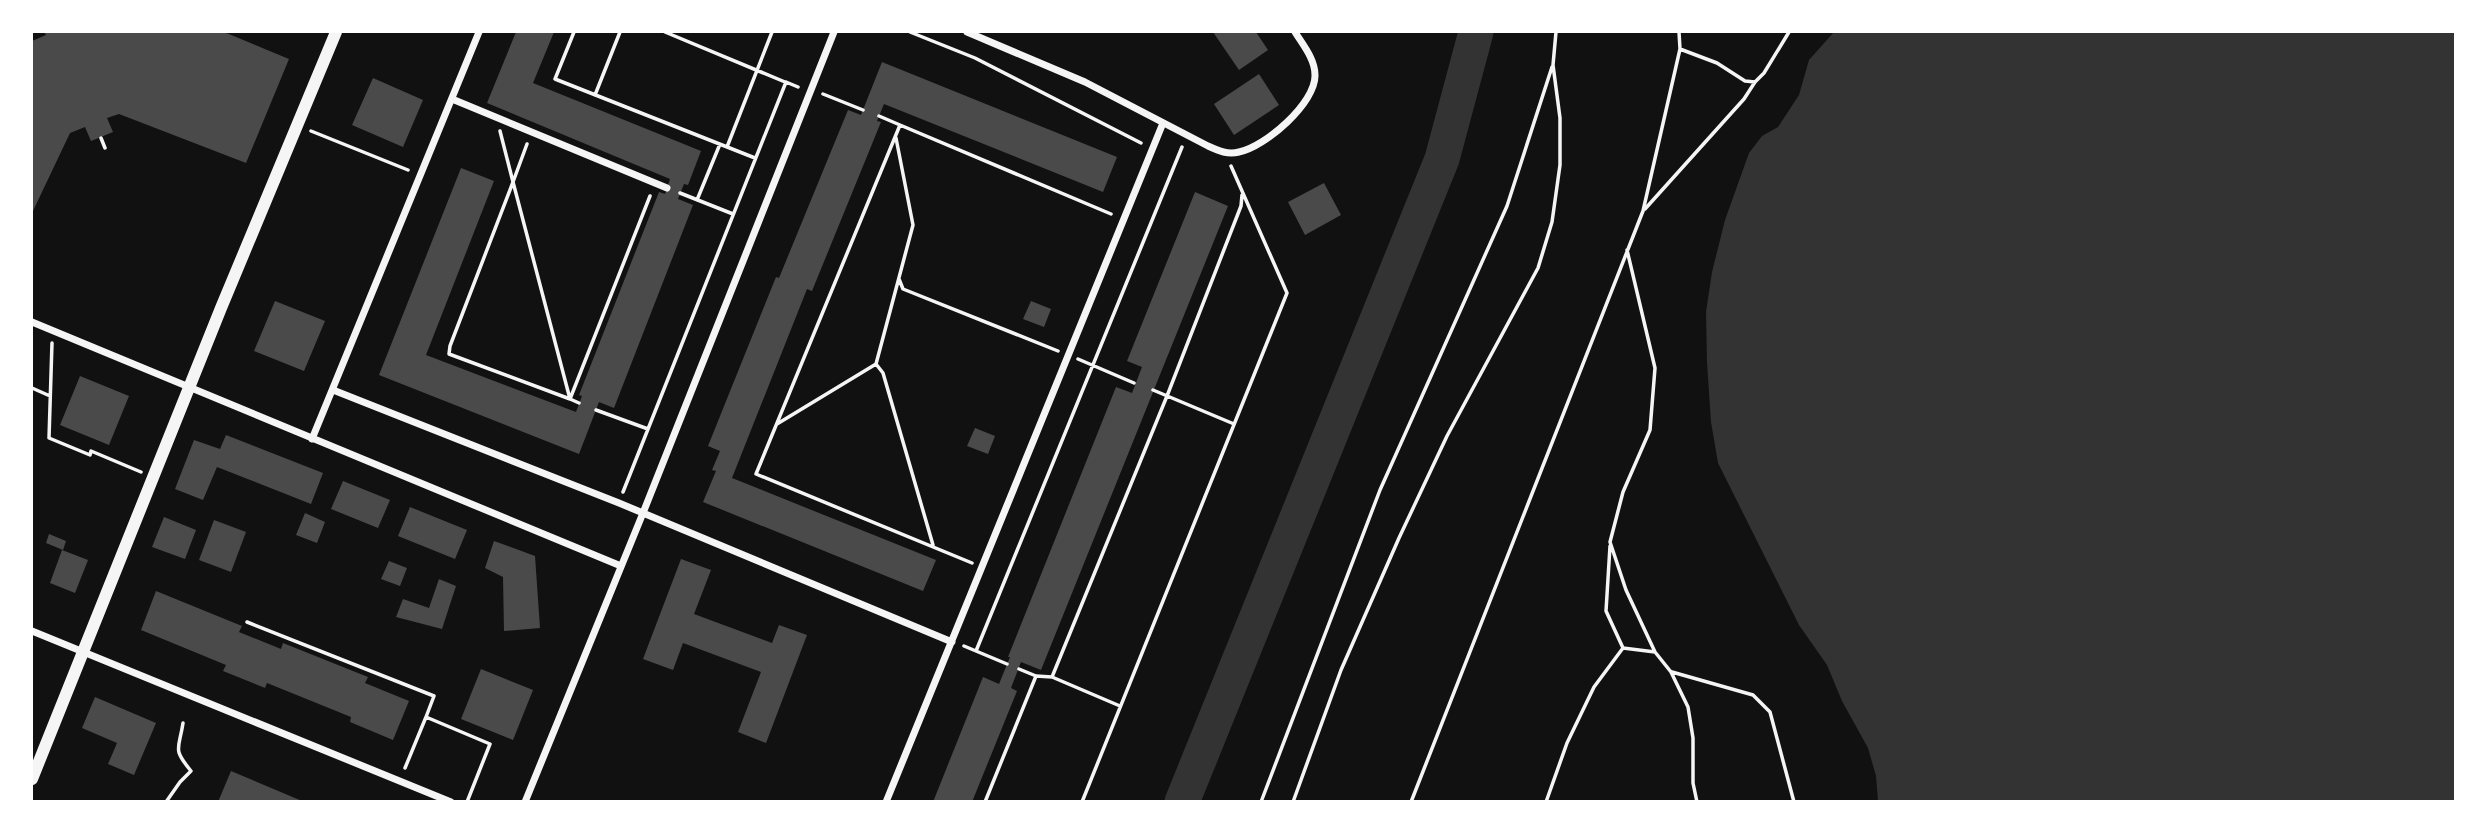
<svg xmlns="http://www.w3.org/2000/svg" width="2487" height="833" viewBox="0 0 2487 833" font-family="'Source Sans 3',sans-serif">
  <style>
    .water { fill: #333 }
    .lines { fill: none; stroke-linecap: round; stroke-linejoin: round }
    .river { stroke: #333; stroke-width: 35 }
    .building { fill: #4a4a4a }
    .path { stroke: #f5f5f5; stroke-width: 3.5 }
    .minor { stroke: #f5f5f5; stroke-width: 7 }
    .tertiary { stroke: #f5f5f5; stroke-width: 12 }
  </style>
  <rect width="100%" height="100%" fill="#111"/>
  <path class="water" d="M 1834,32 L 2455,32 L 2455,801 L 1878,801 L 1876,776 L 1868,748 L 1842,701 L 1827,665 L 1799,625 L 1718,463 L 1711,422 L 1707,362 L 1706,312 L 1712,272 L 1725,220 L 1749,153 L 1762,136 L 1778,127 L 1799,95 L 1809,60 Z"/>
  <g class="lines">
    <path class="river" d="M 1182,802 L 1442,159 L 1476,32"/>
  </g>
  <path class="building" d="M 44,32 L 224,32 L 289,59 L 246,163 L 119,114 L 107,118 L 113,132 L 91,141 L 85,127 L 70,133 L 32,213 L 32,41 L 46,35 Z
    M 516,32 L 554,32 L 533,83 L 701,151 L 688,185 L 684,184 L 678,199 L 693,205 L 614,408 L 599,402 L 579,454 L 379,375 L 461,168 L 494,181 L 426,355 L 576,412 L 582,396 L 579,395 L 659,192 L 665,194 L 670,179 L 487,103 Z
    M 1213,32 L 1256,32 L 1268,50 L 1239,70 Z
    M 882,62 L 1117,157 L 1103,192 L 884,104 L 877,121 L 881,122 L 812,291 L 807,289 L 732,478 L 936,560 L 923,591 L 703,502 L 716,471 L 712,470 L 720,451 L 708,446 L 776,277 L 779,278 L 848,110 L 861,115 Z
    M 1259,74 L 1279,105 L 1234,135 L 1214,104 Z
    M 373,78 L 423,100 L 403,147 L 352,125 Z
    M 1324,183 L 1341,215 L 1305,235 L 1288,202 Z
    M 1195,192 L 1228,206 L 1041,670 L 1021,662 L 1011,688 L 1017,691 L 972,802 L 933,802 L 983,677 L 999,684 L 1010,657 L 1008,657 L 1116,387 L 1132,393 L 1142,367 L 1127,361 Z
    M 275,301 L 325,321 L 304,371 L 254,351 Z
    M 1031,301 L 1051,309 L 1044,327 L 1023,319 Z
    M 80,376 L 129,396 L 109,445 L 60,425 Z
    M 975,428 L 995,436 L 988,454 L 967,446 Z
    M 226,435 L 323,473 L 311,504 L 217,467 L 203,500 L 175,489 L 194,440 L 220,449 Z
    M 343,481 L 390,500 L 378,528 L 331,509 Z
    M 410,507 L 467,530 L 455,559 L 398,536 Z
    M 305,513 L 325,522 L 317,543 L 296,535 Z
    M 164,517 L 196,530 L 185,559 L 152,547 Z
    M 214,520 L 246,532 L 231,572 L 199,560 Z
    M 49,534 L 66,541 L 63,550 L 46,543 Z
    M 494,541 L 535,556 L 540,628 L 504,631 L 503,577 L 485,568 Z
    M 62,550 L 88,560 L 75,593 L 50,583 Z
    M 681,559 L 711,570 L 694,614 L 772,643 L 779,625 L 807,635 L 766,743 L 738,732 L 761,672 L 683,643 L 673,670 L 643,659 Z
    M 389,561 L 407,568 L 400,586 L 381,579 Z
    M 439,579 L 456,586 L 442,629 L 396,617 L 403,599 L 429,608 Z
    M 156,591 L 242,626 L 239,632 L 281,649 L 283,643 L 368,677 L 365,683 L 409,701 L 393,740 L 350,722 L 351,717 L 267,683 L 265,688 L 223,671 L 226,665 L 141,630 Z
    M 481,669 L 533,690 L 513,740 L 461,719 Z
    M 95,697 L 156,723 L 134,775 L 108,764 L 117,743 L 82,728 Z
    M 231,771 L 302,801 L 302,802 L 218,802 Z"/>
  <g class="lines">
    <path class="path" d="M 574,32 L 555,79 L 755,158
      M 665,32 L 785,82
      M 910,32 L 975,58 L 1141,143
      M 1680,49 L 1717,63 L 1745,81 L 1755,82 L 1764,73 L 1789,32
      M 823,94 L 863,110
      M 595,95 L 620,32
      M 879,116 L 900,125 L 756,474 L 972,563
      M 900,125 L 1111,214
      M 311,131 L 408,170
      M 500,131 L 513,182 L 450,346 L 449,354 L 570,399 L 650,196
      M 101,138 L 105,148
      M 896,138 L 913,225 L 876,364 L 883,373 L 933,545
      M 527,144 L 513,182 L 570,399 L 579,403
      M 727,147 L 772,32
      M 680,193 L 733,214
      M 697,200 L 720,144
      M 1645,209 L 1744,99 L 1755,82
      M 1627,250 L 1655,368 L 1650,430 L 1623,492 L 1610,542 L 1626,590 L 1655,652 L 1671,672 L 1688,707 L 1693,738 L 1693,783 L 1697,802
      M 899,279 L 903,289 L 1058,351
      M 52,343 L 49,438 L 90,455 L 91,451 L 141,472
      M 1078,359 L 1134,383
      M 32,388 L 50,396
      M 1153,390 L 1234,424
      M 596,410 L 648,429
      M 777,424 L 876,364
      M 623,492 L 786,82 L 798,87
      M 1610,546 L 1606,611 L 1623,648
      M 247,622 L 434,696 L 426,717
      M 964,646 L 1007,664
      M 976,651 L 1182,147
      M 1019,669 L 1036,676 L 1052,677 L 1120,706
      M 1672,672 L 1753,695 L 1770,712 L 1794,802
      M 1052,677 L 1167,396 L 1241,206 L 1242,195
      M 405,768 L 426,717 L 490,744 L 467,802
      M 166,802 L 180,782 L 191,771 C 172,748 179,750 183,723
      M 985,802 L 1036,676
      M 1082,802 L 1287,293 L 1231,166
      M 1261,802 L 1380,490 L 1507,206 L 1552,67
      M 1293,802 L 1341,670 L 1399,538 L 1447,436 L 1538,268 L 1552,222 L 1560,165 L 1560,118 L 1553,65 L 1556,32
      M 1411,802 L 1643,211 L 1680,49 L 1679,32
      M 1546,802 L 1567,743 L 1594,687 L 1623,648 L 1655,652"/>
    <path class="minor" d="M 967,32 L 1085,82 L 1208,146 C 1219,151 1228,155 1239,152 C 1265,147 1316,103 1315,75 C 1315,59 1303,45 1295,32
      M 452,99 L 667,188
      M 32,322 L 621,566
      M 333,390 L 619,503 L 952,642
      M 312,439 L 479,32
      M 32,631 L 451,802
      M 525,802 L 643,513 L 834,32
      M 886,802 L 1163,123"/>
    <path class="tertiary" d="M 32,779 L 221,308 L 336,32"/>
  </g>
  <rect width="2487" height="833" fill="none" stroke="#ffffff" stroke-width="66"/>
</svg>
